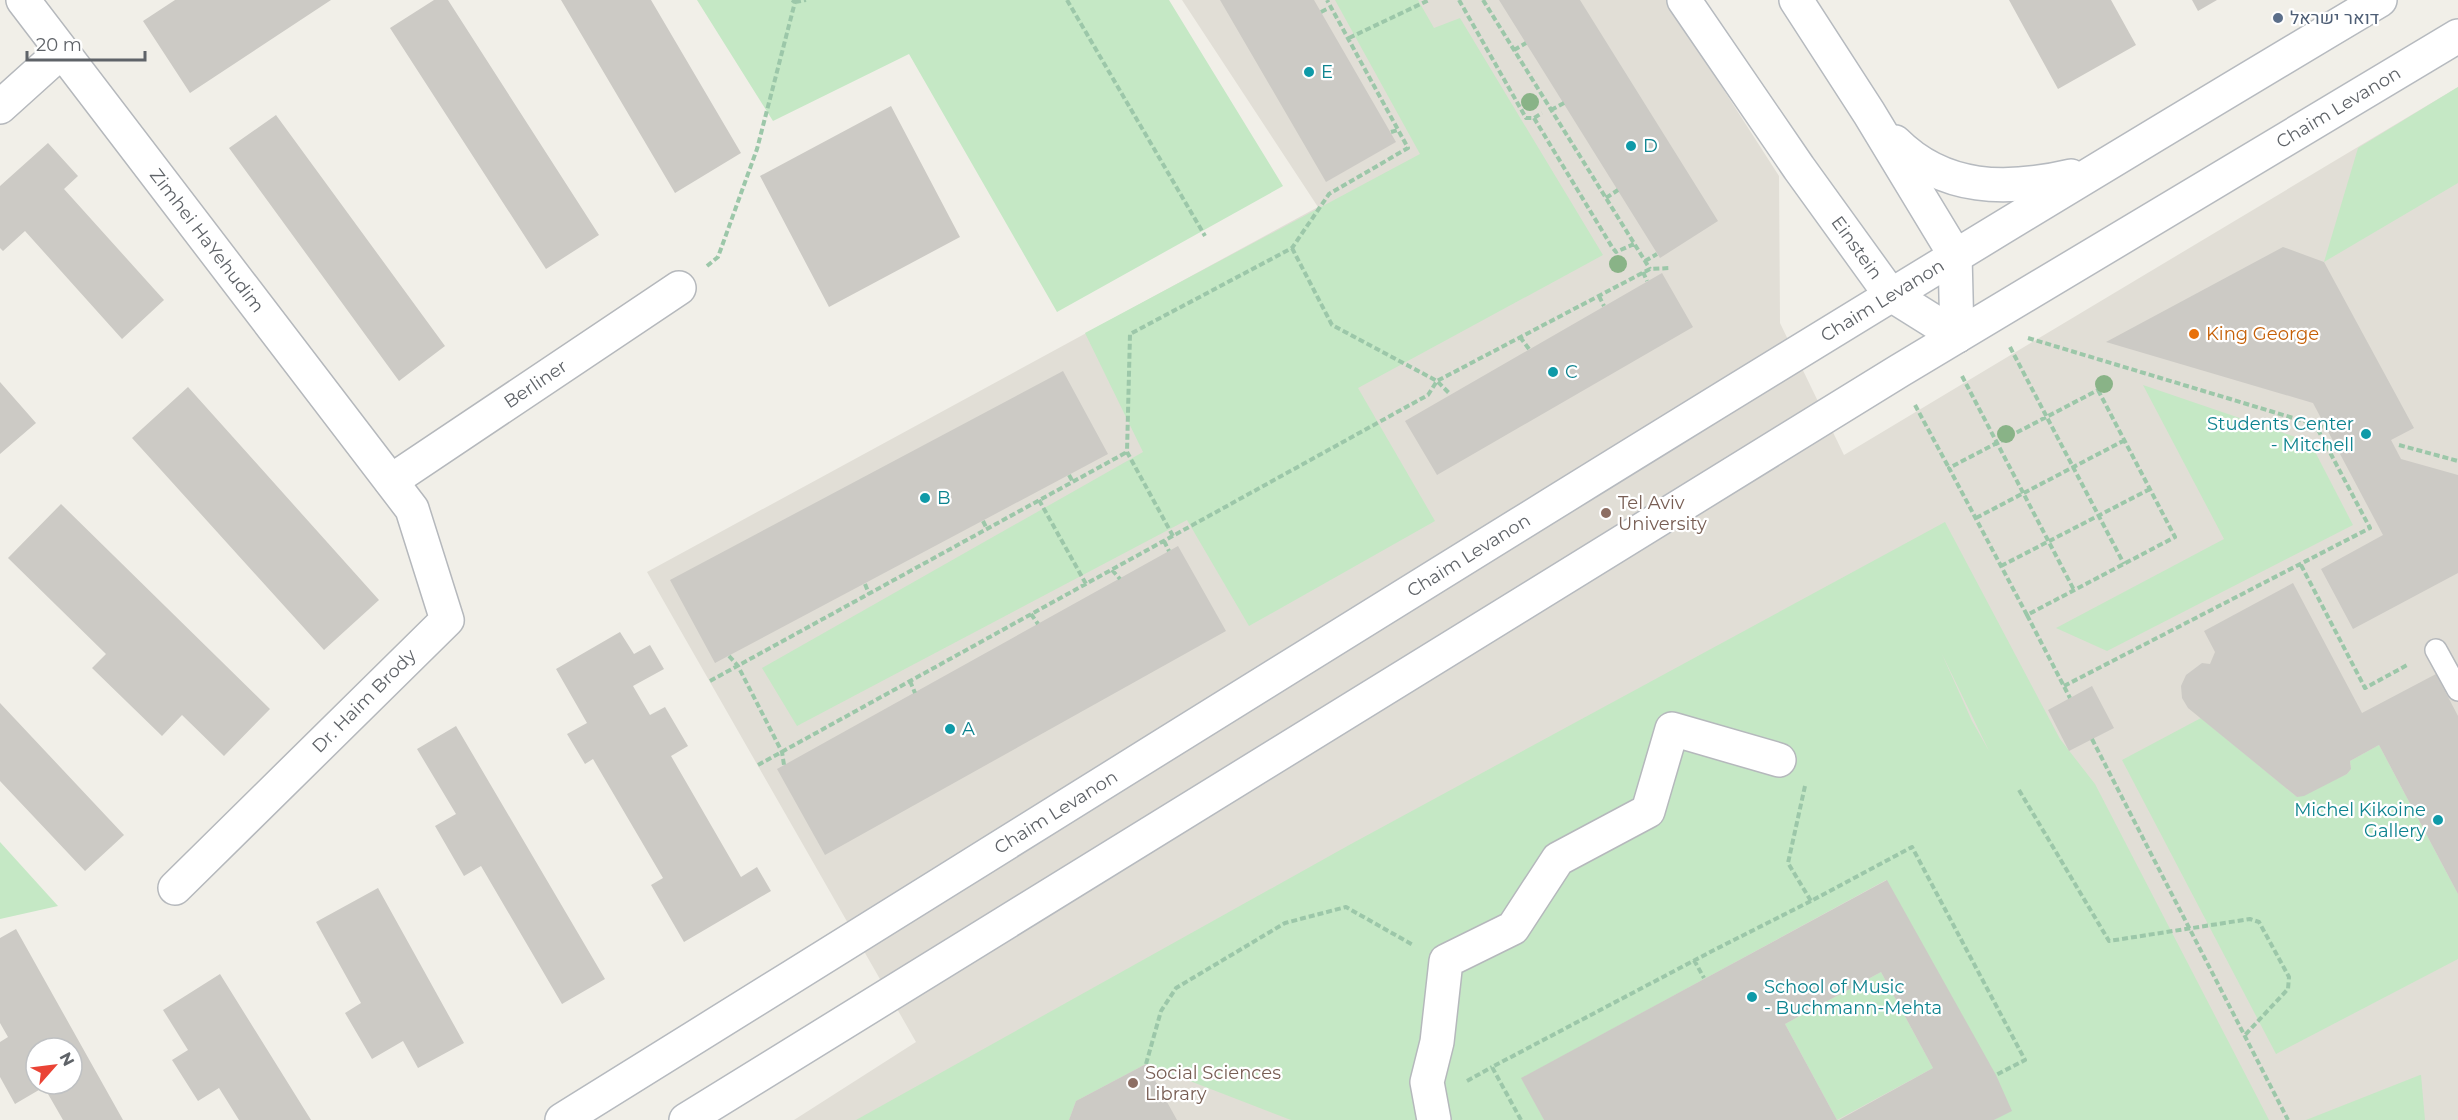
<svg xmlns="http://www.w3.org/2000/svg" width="2458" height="1120" viewBox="0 0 2458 1120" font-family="Montserrat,Heebo,sans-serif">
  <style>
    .education { fill: #e1ded6 }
    .green { fill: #c5e8c5; fill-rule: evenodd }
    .building { fill: #cccac5; fill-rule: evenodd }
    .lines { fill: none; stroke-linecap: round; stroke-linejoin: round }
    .lane-casing { stroke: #b5b8bc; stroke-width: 24 }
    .street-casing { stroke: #b5b8bc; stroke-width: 36 }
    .secondary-casing { stroke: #b6babf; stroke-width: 36 }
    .path { stroke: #9cc7a9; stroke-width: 4; stroke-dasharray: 6 3; stroke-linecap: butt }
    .lane { stroke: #fff; stroke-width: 21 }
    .street { stroke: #fff; stroke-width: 33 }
    .secondary { stroke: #fff; stroke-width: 33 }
    .tree { fill: #89b387 }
    .service-dot { fill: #5c6f8a; stroke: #fff; stroke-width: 2 }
    .culture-dot { fill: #0f9aa8; stroke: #fff; stroke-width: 2 }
    .food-dot { fill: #e8710a; stroke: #fff; stroke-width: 2 }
    .education-dot { fill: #8d6e63; stroke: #fff; stroke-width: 2 }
    .labels { text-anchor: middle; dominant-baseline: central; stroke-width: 4.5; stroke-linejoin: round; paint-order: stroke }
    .service-label { font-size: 18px; fill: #4e5e75; stroke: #fff; text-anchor: start }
    .culture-label { font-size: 18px; fill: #0d838f; stroke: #fff; text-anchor: start }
    .street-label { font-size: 18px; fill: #5f6368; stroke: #fff }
    .food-label { font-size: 18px; fill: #c56008; stroke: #fff; text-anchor: start }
    .education-label { font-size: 18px; fill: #785e54; stroke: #fff; text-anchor: start }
  </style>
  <rect width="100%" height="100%" fill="#f1efe8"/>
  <path class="education" d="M 1182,0 L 1666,0 L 1779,176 L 1780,323 L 1844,455 L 2458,87 L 2458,1120 L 794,1120 L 916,1042 L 647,572 L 1318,207 Z"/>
  <path class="green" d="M 697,0 L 1169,0 L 1283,186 L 1057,312 L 909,54 L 773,121 Z
    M 1335,0 L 1418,0 L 1434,28 L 1460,18 L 1603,255 L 1358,388 L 1435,521 L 1249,626 L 1187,520 L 797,726 L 762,668 L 1143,452 L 1085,333 L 1420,154 Z
    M 2458,87 L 2458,183 L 2324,262 L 2358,148 Z
    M 2143,385 L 2310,442 L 2353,525 L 2107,651 L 2056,628 L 2224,539 Z
    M 1945,522 L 2060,739 L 2095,784 L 2269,1120 L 1994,1120 L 2011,1110 L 1886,880 L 1522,1078 L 1544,1120 L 1291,1120 L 1146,1064 L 1076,1101 L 1069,1120 L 856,1120 L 1351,844 ZM 1941,652 L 1989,751 L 1972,721 Z
    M 2201,718 L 2297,797 L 2347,774 L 2351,769 L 2350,761 L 2379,745 L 2458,894 L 2458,959 L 2276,1054 L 2122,760 Z
    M 0,842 L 58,906 L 0,919 Z
    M 1881,972 L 1933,1068 L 1837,1120 L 1785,1024 Z
    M 2421,1075 L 2425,1120 L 2306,1120 L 2420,1075 Z"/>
  <path class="building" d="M 175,0 L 331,0 L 190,93 L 143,21 Z
    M 434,0 L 448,0 L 599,235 L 546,269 L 390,28 Z
    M 561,0 L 651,0 L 741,153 L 675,193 Z
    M 1220,0 L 1314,0 L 1396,142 L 1326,182 Z
    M 1499,0 L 1580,0 L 1718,221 L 1660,258 Z
    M 2009,0 L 2111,0 L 2136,45 L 2058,89 Z
    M 2192,0 L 2217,0 L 2198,11 Z
    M 891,106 L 960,237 L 829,307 L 760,176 Z
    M 276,115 L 445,346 L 399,381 L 229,148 Z
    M 48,143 L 78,176 L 64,189 L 164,300 L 122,339 L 25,231 L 3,251 L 0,248 L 0,186 Z
    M 2283,247 L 2324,262 L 2414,428 L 2391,440 L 2401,459 L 2458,475 L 2458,573 L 2353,629 L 2321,569 L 2383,535 L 2313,403 L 2106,342 Z
    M 1662,273 L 1693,327 L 1437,475 L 1405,421 Z
    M 1063,371 L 1108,454 L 715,663 L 670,580 Z
    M 0,382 L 36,423 L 0,454 Z
    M 188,387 L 379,600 L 324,650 L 132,438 Z
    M 61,504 L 270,709 L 224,756 L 182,715 L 162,736 L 92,668 L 106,654 L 8,558 Z
    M 1178,546 L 1226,631 L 825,855 L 777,769 Z
    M 2293,583 L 2362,713 L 2436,674 L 2458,716 L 2458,894 L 2379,745 L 2350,761 L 2351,769 L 2347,774 L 2304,796 L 2297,797 L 2188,708 L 2182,698 L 2181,686 L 2186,675 L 2202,663 L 2210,664 L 2215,652 L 2204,631 Z
    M 620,632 L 634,654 L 650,645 L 664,669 L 633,686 L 650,715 L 665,707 L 688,746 L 671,756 L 741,877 L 757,867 L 771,891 L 684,942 L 651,885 L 663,878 L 593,759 L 585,764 L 567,734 L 587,723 L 556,669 Z
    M 2092,686 L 2114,728 L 2069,751 L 2048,710 Z
    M 0,703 L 124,835 L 85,871 L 0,781 Z
    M 456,726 L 605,979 L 562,1004 L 481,866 L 464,876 L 435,826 L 456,814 L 417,749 Z
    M 1887,880 L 1996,1075 L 2012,1111 L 1994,1120 L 1839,1120 L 1933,1068 L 1881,972 L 1785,1024 L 1837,1120 L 1544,1120 L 1521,1078 Z
    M 378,888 L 464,1043 L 418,1068 L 403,1041 L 372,1059 L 345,1013 L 361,1003 L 316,922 Z
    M 16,929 L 123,1120 L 63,1120 L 44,1087 L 15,1104 L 0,1077 L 0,1042 L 8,1037 L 0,1023 L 0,938 ZM 36,1048 L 72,1048 L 72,1084 L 36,1084 Z
    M 220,974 L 311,1120 L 239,1120 L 219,1088 L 198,1101 L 172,1060 L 188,1050 L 163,1010 Z
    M 1146,1064 L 1177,1120 L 1069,1120 L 1076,1101 Z"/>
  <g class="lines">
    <defs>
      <path id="lane" d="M 2436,650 L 2458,690"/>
      <g id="street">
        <path id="s1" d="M 23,0 L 412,509 L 447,620 L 175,888"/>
        <path d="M 0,107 L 61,52"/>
        <path id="s2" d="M 391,481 L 679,288"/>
        <path d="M 1434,1120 L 1427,1082 L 1437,1042 L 1446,961 L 1513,928 L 1558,859 L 1648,811 L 1672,729 L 1779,760"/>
      </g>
      <g id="secondary">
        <path id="s3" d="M 1684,0 L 1799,168 L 1890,294 L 1957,336"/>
        <path d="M 1796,0 L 1869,113 L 1955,255 L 1957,336"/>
        <path d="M 1895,142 C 1944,191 2007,191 2071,176"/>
        <path id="s4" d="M 562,1120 C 1167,744 1769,364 2380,0"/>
        <path id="s5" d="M 686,1120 L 1899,371 L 2458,36"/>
      </g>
    </defs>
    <use href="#lane" class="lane-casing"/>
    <use href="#street" class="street-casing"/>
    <use href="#secondary" class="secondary-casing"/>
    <path class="path" d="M 1067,0 L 1205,236
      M 1459,0 L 1526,118 L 1534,118 L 1542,113
      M 1483,0 L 1650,269
      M 795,2 L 806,0
      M 1321,12 L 1331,7
      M 1349,38 L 1429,0
      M 1514,50 L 1526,43
      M 1551,110 L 1564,103
      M 1534,118 L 1612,247 L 1616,252 L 1634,244
      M 1391,132 L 1398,130
      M 1606,198 L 1618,190
      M 1292,248 L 1332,325 L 1437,381 L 1450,394
      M 1645,261 L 1657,254
      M 707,266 L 718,257 L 757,149 L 795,2 L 792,0
      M 1643,272 L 1647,281
      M 1599,296 L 1604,306
      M 1520,337 L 1529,349
      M 2028,338 L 2323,427
      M 2010,347 L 2124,564
      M 1962,376 L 2074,590
      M 2098,390 L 2175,537 L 2027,615 L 1949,468 Z
      M 1915,405 L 1949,468
      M 2399,445 L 2458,461
      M 1069,475 L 1073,482
      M 1039,500 L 1086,584
      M 1976,518 L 2125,440
      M 983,521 L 987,529
      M 1173,536 L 1127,452 L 1130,334 L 1292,248 L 1329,194 L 1408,148 L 1327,0
      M 1164,541 L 1169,551
      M 2301,565 L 2365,688 L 2409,664
      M 2001,566 L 2150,489
      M 1112,570 L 1120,579
      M 865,584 L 869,594
      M 1031,614 L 1038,624
      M 2027,615 L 2070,698
      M 729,656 L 738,666 L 782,752 L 784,765
      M 710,681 L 1127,452
      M 910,681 L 915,693
      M 2064,686 L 2370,528 L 2316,426
      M 2092,739 L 2288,1120
      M 758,765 L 1428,395 L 1437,381 L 1650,269 L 1670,268
      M 1805,786 L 1788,863 L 1811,901 L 1912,847 L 2025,1060 L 1996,1075
      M 2019,790 L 2109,941 L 2250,919 L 2259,922 L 2289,977 L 2288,989 L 2245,1035
      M 1694,960 L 1704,978
      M 1146,1064 L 1161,1011 L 1176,988 L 1285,923 L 1346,907 L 1413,945
      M 1467,1081 L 1492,1067
      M 1521,1120 L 1492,1067 L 1716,949 L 1811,901"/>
    <use href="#lane" class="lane"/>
    <use href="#street" class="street"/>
    <use href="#secondary" class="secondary"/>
  </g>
  <g class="tree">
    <circle cx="1530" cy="102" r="9"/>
    <circle cx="1618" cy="264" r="9"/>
    <circle cx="2104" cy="384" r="9"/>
    <circle cx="2006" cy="434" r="9"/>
  </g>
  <circle class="service-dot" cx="2278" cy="18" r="6"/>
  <g class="culture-dot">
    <circle cx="1309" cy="72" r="6"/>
    <circle cx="1631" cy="146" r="6"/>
    <circle cx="1553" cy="372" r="6"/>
    <circle cx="2366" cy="434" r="6"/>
    <circle cx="925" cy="498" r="6"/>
    <circle cx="950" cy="729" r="6"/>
    <circle cx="2438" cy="820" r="6"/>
    <circle cx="1752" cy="997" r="6"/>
  </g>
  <circle class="food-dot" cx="2194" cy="334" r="6"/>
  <g class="education-dot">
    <circle cx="1606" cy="513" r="6"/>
    <circle cx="1133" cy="1083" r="6"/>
  </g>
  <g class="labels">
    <g class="service-label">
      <text x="2290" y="18">דואר ישראל</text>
    </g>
    <g class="culture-label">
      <text x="1321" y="72">E</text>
      <text x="1643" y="146">D</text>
      <text x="1565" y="372">C</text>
      <text x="2354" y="424" text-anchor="end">Students Center<tspan x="2354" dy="21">- Mitchell</tspan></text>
      <text x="937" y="498">B</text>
      <text x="962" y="729">A</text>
      <text x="2426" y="810" text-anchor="end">Michel Kikoine<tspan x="2426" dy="21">Gallery</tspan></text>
      <text x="1764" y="987">School of Music<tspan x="1764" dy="21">- Buchmann-Mehta</tspan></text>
    </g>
    <g class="street-label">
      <text stroke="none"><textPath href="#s5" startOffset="1938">Chaim Levanon</textPath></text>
      <text stroke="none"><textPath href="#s1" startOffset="303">Zimhei HaYehudim</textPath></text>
      <text stroke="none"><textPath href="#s3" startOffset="302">Einstein</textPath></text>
      <text stroke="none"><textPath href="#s4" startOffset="1554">Chaim Levanon</textPath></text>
      <text stroke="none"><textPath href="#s2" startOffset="174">Berliner</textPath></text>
      <text stroke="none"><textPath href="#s4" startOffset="1068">Chaim Levanon</textPath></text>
      <text transform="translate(364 701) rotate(-45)">Dr. Haim Brody</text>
      <text stroke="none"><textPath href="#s4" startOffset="582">Chaim Levanon</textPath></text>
    </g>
    <g class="food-label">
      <text x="2206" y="334">King George</text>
    </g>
    <g class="education-label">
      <text x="1618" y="503">Tel Aviv<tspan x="1618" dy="21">University</tspan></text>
      <text x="1145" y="1073">Social Sciences<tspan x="1145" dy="21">Library</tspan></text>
    </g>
  </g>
  <g transform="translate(54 1066) rotate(62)"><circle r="28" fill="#ffffff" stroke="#bfc1c3" stroke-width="1.5"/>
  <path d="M0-4.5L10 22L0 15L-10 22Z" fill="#ea4335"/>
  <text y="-9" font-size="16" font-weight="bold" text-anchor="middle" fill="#5f6368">N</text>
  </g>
  <path d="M27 51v9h118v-9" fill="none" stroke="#5f6368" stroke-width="3"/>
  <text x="36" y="51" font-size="18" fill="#5f6368" stroke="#ffffff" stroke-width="4.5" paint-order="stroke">20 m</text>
</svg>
